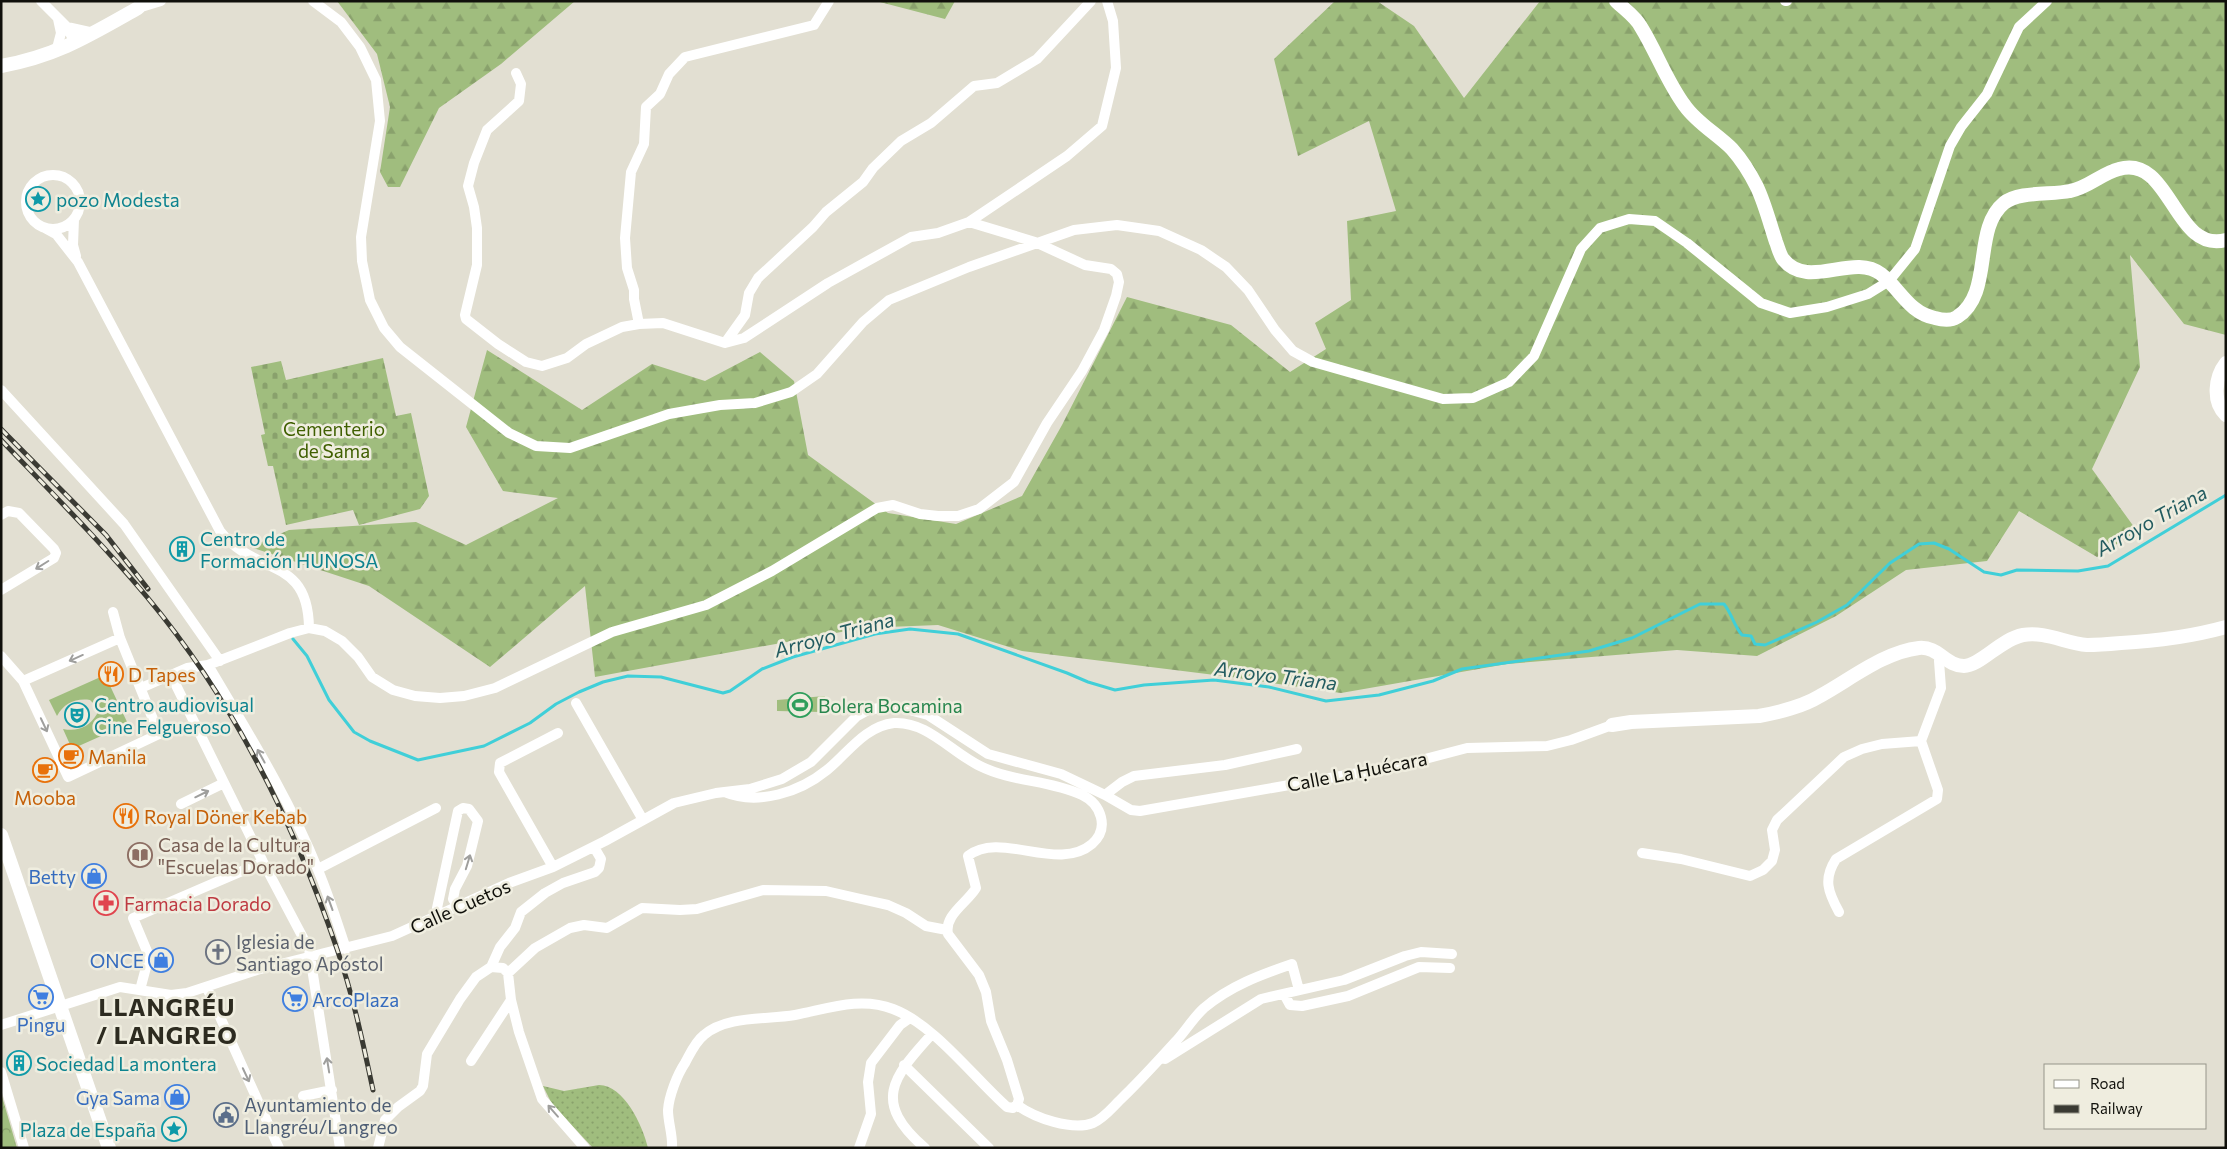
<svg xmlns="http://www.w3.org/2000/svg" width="2227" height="1149" viewBox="0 0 2227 1149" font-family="Commissioner,sans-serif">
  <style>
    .grass { fill: url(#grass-dots) }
    .forest { fill: url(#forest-firs) }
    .cemetery { fill: url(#cemetery-stones) }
    .park { fill: url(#park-crowns) }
    .garden { fill: #a0bd7e }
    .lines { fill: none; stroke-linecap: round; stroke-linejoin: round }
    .stream { stroke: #40cfd8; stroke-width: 3 }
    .street { stroke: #fff; stroke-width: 10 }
    .secondary { stroke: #fff; stroke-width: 14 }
    .rail-casing { stroke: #3a3a33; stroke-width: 5 }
    .rail { stroke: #efeddf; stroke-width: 3; stroke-dasharray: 9; stroke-linecap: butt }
    .oneway { stroke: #9f9f9d }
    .labels { text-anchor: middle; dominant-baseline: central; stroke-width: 5; stroke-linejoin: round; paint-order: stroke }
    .culture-label { font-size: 19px; fill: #0d838f; stroke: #efeddf; text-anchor: start }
    .park-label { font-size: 19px; fill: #3f5f00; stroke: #efeddf }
    .food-label { font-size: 19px; fill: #c56008; stroke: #efeddf; text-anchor: start }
    .leisure-label { font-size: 19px; fill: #27864d; stroke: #efeddf; text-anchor: start }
    .street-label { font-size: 19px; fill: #10100b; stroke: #efeddf }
    .education-label { font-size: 19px; fill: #785e54; stroke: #efeddf; text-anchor: start }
    .shop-label { font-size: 19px; fill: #366cbe; stroke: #efeddf; text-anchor: end }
    .health-label { font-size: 19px; fill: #be3a42; stroke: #efeddf; text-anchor: start }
    .worship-label { font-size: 19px; fill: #5b616d; stroke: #efeddf; text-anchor: start }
    .service-label { font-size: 19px; fill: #4e5e75; stroke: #efeddf; text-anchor: start }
    .water-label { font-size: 20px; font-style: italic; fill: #235c60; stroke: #efeddf }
    .district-label { font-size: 24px; font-weight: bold; letter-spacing: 1px; fill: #2d2b20; stroke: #efeddf }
  </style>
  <defs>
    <pattern id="grass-dots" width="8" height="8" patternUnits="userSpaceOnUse" patternTransform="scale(1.25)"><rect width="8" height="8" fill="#a0bd7e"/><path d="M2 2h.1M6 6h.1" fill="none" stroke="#89a16c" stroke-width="1.8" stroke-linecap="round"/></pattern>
    <pattern id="forest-firs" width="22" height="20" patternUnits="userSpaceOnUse" patternTransform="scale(1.25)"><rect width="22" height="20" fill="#a0bd7e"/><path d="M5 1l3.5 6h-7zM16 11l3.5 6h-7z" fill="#89a16c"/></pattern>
    <pattern id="cemetery-stones" width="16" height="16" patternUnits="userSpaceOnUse" patternTransform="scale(1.25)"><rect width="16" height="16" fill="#a0bd7e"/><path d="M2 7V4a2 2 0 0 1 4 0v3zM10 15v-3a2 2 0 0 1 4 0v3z" fill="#89a16c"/></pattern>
    <pattern id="park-crowns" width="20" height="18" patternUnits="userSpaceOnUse" patternTransform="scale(1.25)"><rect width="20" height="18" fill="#a0bd7e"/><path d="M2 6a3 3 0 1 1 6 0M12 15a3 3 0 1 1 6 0" fill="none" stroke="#89a16c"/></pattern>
  </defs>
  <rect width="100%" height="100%" fill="#e2dfd2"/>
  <path class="grass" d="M 599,1085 C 624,1085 643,1126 648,1148 L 593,1148 L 552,1104 L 543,1086 L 564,1091 Z"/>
  <path class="forest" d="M 337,1 L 575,1 L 501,64 L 439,108 L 400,187 L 388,187 L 380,172 L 390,107 L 377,54 Z
    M 876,1 L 955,1 L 945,19 Z
    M 1335,1 L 1377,1 L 1414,26 L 1464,98 L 1540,1 L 2226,1 L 2226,335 L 2184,324 L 2130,255 L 2140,367 L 2092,469 L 2137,531 L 2097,557 L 2019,511 L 1987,561 L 1906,570 L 1836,616 L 1757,656 L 1677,650 L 1507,664 L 1341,693 L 1231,677 L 1022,651 L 938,625 L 863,628 L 595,677 L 585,586 L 490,667 L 369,586 L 250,547 L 289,530 L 416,522 L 466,545 L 558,498 L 503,491 L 466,427 L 487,350 L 582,410 L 652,364 L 705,381 L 760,352 L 794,381 L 808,455 L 888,513 L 956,524 L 1022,496 L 1062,425 L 1127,297 L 1231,325 L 1290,372 L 1326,349 L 1315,323 L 1351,300 L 1347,221 L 1396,211 L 1369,121 L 1298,156 L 1274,59 Z"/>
  <path class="cemetery" d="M 383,358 L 396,416 L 411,413 L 429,496 L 420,509 L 359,525 L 353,510 L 286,525 L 273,466 L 268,466 L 261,435 L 265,434 L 251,367 L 281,361 L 286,380 Z"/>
  <path class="park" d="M 1,1093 L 17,1148 L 1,1148 Z"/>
  <path class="garden" d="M 105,675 L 128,724 L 72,749 L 63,729 C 78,732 89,727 97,714 L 96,706 L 90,700 C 76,698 64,703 57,716 L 49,700 Z
    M 825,696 L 821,712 L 777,711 L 777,700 Z"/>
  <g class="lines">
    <path class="stream" d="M 293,639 L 307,656 L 329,700 L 354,732 L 370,741 L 418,760 L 484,746 L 530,723 L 556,704 L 579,692 L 603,682 L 628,676 L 661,677 L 723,693 L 730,691 L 762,669 L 793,657 L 875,634 L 910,629 L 958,634 L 1067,673 L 1088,682 L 1115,690 L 1144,685 L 1214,680 L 1269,687 L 1326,701 L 1379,695 L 1433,681 L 1462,669 L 1589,651 L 1632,638 L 1700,604 L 1724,604 C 1732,614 1734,626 1742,635 L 1751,636 L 1755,644 L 1765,645 L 1817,622 L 1847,605 L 1890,563 L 1919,544 L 1934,543 L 1949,549 L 1984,572 L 2001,575 L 2017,570 L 2078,571 L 2108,566 L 2226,495"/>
    <path class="street" d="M 41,1 L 67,27 L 75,43
      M 313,1 L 341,22 L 360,47 L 376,80 L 380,121 L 361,237 L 362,261 L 370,300 L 384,328 L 400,347 L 509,433 L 536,446 L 570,448 L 669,414 L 720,405 L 755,403 L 791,392 L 817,374 L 863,322 L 889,300 L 969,267 L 1074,230 L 1117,225 L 1159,231 L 1201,250 L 1226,267 L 1248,290 L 1275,330 L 1293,351 L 1313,362 L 1443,399 L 1473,398 L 1509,382 L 1534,356 L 1581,249 L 1600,228 L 1629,219 L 1655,221 L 1687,243 L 1761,303 L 1790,313 L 1827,307 L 1868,294 L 1889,281 L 1915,249 L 1950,146 L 1961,127 L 1987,94 L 2019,27 L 2047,1
      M 1785,1 L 1787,1
      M 138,8 L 161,1
      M 67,27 L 94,33
      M 56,52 L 61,33 L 58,19
      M 516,73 L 521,84 L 519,101 L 487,130 L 474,163 L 468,186 L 474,207 L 477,228 L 477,265 L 465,315 L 466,319 L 498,344 L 526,362 L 542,366 L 567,358 L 586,344 L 622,327 L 639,324 L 663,323 L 725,343 L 744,338 L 828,283 L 911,237 L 938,233 L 969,222 L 1067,156 L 1102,126 L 1116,68 L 1113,21 L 1107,1
      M26 202a27 27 0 1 1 54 0a27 27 0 1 1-54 0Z
      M 74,219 L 73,245 L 76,256
      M 45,228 L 56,234 L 78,262 L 220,531 C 256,577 308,555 309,628
      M 639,324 L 634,299 L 634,290 L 627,268 L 625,238 L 631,172 L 644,144 L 646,107 L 660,94 L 669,74 L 685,57 L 814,25 L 829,1
      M 725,343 L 745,315 L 749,293 L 758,278 L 813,227 L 826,212 L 863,182 L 873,168 L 901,141 L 931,123 L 974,86 L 997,83 L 1037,59 L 1091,1
      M 1,390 L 124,524 L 220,661
      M 1,515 L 8,511 L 19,513 L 54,549 L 56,553 L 54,558 L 1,590
      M 1,656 L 23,681 L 68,777 L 159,734 L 120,638 L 113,612
      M 208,665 C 247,731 289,798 318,870 C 329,896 337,922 346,949
      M 171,675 L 263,862 L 309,949 L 340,1148
      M 23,681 L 120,638
      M 141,688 L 187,668 L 208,665 L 290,633 L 309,628 L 325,631 L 342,641 L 358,657 L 372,677 L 393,690 L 415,696 L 440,698 L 464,696 L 495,688 L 612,632 L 706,605 L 772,571 L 877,508 L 893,505 L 920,514 L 938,516 L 958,516 L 979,509 L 1014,482 L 1047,423 L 1082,371 L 1104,330 L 1116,296 L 1119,282 L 1117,274 L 1111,269 L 1085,265 L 1035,242 L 969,222
      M 576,703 L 643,820
      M 1105,795 L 1122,782 L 1134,776 L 1225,765 L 1297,749
      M 181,804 L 224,783
      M 1642,853 L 1681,859 L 1750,876 L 1763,870 L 1772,861 L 1775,850 L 1772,830 L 1777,820 L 1844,757 L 1862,749 L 1882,744 L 1921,741
      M 553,867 L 499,772 L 500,763 L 558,733
      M 318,869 L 436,808
      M 1839,912 C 1828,892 1823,879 1836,859 L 1937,799 L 1938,790 L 1921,741 L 1941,688 L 1939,661 L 1942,655
      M 440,914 L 437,908 L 458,811 L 463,808 L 469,809 L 478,821 L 467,866 L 455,889 L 453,899 L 458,906
      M 491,967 L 500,947 L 515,928 L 521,912 L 545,893 L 563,883 L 595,872 L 599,868 L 601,859 L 594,847
      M 508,973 L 535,948 L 570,928 L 584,925 L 607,928 L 642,908 L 680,910 L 697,909 L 763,890 L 826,891 L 861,899 L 888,905 L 906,913 L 926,926 L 947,930
      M 207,988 L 279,1148
      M 140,990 L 149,956 L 133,918 L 263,862
      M 1284,994 L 1290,1005 L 1302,1006 L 1348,996 L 1419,967 L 1450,968
      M 1,1025 L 120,987 L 171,995 L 187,993 L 257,970 L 392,936 L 509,883 L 553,867 L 605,841 L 674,803 L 716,793 L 750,789 L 782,779 L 811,762 L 857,716 L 868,710 L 879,708 L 902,708 L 928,715 L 988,754 L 1061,774 L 1105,795 L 1131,810 L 1140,811 L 1398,766 L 1467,748 L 1547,746 L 1571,740 L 1612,725
      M 1165,1059 L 1261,999 L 1344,980 L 1405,956 L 1421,952 L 1452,954
      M 471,1061 L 511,1000
      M 904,1065 L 989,1148
      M 1,1072 L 24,1148
      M 303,1096 L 332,1090
      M 1017,1105 C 1035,1118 1072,1131 1093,1123 C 1103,1119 1112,1108 1119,1101 C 1140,1081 1158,1061 1177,1040 C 1186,1030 1194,1017 1204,1008 C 1230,986 1260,975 1292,964 L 1299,990
      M 378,1148 L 385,1120 L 398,1107 L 420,1091 L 423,1086 L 427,1054 L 460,999 L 476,977 L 491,967 L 503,968 L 508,973 L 511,1000 L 519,1032 L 542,1099 L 585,1148
      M 672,1148 C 673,1135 668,1123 668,1110 C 669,1096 677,1075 685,1063 C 690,1054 695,1042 704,1035 C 727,1015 767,1020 795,1015 C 827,1009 860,996 893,1009 C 935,1025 973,1077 1007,1107 L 1013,1108 L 1017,1105 L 1019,1099 L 1007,1060 L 991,1021 L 986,992 L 979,975 L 948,934 C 944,915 967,903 976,888 L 968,856 C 1000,830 1058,873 1092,844 C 1110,828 1101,804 1082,795 C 1049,780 1012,782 980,766 C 951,752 927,721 894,723 C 865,726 847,754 827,770 C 800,792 758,806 724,792
      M 859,1148 L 871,1114 L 868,1082 L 871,1063 L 900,1025 L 910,1018
      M 925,1148 C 872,1102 892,1078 932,1034"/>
    <path class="secondary" d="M 1616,1 C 1624,9 1636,17 1641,27 C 1657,53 1667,82 1685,106 C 1697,123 1717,134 1732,149 C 1741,159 1751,175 1757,187 C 1765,204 1770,224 1776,242 C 1778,247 1780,255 1783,259 C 1808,291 1853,252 1881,274 C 1900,289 1909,313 1935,318 C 1942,320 1951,321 1957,317 C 1994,294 1972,229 2004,203 C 2019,191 2051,195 2070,191 C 2088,188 2102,173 2119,169 C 2171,154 2174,254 2226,240
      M 1,66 C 57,56 90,35 138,8
      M 2226,363 C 2215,377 2212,402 2226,415
      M 1612,725 L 1631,722 L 1759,716 C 1780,712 1802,707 1820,696 C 1851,679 1884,652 1919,648 C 1938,646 1946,666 1964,666 C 1980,666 2001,639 2023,635 C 2045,631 2065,643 2087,645 C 2098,645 2110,644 2121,643 C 2158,641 2190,637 2226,627
      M 1,835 L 109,1148"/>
    <defs>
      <path id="rail" d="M 1,429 L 106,535 L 148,589
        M 1,440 C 51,492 101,542 147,597 C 233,700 294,823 337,949 C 353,995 363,1043 373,1090"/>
    </defs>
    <use href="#rail" class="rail-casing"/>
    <use href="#rail" class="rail"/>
  </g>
  <defs><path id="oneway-shaft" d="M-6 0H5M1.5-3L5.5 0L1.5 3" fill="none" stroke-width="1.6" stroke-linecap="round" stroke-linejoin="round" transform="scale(1.25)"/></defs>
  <g class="oneway">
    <use href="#oneway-shaft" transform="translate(42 565) rotate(148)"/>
    <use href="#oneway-shaft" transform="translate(76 658) rotate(156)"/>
    <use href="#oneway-shaft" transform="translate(44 725) rotate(65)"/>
    <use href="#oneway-shaft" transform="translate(261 756) rotate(-119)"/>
    <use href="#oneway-shaft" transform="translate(202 794) rotate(-26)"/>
    <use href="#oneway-shaft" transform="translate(468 862) rotate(-73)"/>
    <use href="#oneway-shaft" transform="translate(330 903) rotate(-110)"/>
    <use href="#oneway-shaft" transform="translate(328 1065) rotate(-99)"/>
    <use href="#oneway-shaft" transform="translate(246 1075) rotate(65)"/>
    <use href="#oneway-shaft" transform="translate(553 1111) rotate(-131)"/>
  </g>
  <defs>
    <symbol id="sight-ring" viewBox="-11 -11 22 22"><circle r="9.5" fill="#efeddf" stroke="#0f9aa8" stroke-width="1.5"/><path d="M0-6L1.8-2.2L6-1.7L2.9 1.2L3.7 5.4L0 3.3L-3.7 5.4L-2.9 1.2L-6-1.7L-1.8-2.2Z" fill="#0f9aa8"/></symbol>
    <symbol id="building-ring" viewBox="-11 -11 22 22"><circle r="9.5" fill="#efeddf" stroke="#0f9aa8" stroke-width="1.5"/><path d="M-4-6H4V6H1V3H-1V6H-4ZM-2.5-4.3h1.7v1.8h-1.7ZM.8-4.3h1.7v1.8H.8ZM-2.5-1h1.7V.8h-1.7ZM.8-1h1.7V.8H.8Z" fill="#0f9aa8"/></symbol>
    <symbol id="restaurant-ring" viewBox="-11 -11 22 22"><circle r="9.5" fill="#efeddf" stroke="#e8710a" stroke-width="1.5"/><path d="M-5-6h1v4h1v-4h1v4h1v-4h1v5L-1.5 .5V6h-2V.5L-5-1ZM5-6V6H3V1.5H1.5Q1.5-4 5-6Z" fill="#e8710a"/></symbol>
    <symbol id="stadium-ring" viewBox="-11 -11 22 22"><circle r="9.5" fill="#efeddf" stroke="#2e9e5b" stroke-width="1.5"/><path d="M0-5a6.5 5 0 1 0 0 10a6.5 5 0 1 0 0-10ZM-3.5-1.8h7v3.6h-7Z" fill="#2e9e5b"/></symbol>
    <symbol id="theatre-ring" viewBox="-11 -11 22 22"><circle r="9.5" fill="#efeddf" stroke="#0f9aa8" stroke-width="1.5"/><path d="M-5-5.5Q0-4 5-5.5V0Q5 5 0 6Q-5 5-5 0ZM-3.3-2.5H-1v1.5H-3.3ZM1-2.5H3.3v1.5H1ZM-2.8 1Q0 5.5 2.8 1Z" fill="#0f9aa8"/></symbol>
    <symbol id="cafe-ring" viewBox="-11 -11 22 22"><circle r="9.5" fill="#efeddf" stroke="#e8710a" stroke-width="1.5"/><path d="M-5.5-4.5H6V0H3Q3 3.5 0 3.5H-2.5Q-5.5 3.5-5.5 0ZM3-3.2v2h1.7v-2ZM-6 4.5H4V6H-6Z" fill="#e8710a"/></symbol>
    <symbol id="library-ring" viewBox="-11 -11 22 22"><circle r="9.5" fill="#efeddf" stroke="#8d6e63" stroke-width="1.5"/><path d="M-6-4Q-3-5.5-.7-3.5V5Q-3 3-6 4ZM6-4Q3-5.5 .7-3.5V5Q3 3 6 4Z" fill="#8d6e63"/></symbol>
    <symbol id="shop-ring" viewBox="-11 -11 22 22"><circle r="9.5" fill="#efeddf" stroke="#3f7fe0" stroke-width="1.5"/><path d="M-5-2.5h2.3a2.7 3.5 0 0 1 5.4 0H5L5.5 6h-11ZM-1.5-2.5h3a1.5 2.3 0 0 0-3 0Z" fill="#3f7fe0"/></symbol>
    <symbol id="pharmacy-ring" viewBox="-11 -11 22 22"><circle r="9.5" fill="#efeddf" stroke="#e0444e" stroke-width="1.5"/><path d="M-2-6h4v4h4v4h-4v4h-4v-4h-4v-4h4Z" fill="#e0444e"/></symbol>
    <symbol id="church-ring" viewBox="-11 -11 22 22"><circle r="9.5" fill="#efeddf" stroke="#6b7280" stroke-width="1.5"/><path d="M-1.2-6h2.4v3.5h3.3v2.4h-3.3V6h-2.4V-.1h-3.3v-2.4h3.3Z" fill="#6b7280"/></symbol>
    <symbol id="supermarket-ring" viewBox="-11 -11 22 22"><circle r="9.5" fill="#efeddf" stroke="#3f7fe0" stroke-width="1.5"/><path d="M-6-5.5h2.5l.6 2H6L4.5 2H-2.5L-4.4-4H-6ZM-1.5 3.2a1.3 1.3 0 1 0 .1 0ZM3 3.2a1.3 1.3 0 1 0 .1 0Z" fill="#3f7fe0"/></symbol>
    <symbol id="civic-ring" viewBox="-11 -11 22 22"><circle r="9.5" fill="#efeddf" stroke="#5c6f8a" stroke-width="1.5"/><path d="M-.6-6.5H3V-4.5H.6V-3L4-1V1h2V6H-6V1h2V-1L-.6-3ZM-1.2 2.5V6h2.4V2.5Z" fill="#5c6f8a"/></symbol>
  </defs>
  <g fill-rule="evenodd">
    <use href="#sight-ring" x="24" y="185" width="28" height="28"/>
    <use href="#building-ring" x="168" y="535" width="28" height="28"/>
    <use href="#restaurant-ring" x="97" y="660" width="28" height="28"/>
    <use href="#stadium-ring" x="786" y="691" width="28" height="28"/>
    <use href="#theatre-ring" x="63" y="701" width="28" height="28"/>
    <use href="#cafe-ring" x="57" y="742" width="28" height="28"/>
    <use href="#cafe-ring" x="31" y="756" width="28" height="28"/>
    <use href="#restaurant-ring" x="112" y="802" width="28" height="28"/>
    <use href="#library-ring" x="126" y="841" width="28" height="28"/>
    <use href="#shop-ring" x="80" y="862" width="28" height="28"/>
    <use href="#pharmacy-ring" x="92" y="889" width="28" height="28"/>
    <use href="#church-ring" x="204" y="938" width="28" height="28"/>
    <use href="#shop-ring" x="147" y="946" width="28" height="28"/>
    <use href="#supermarket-ring" x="27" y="983" width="28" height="28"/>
    <use href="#supermarket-ring" x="281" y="985" width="28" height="28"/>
    <use href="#building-ring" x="5" y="1049" width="28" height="28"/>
    <use href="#shop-ring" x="163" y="1083" width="28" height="28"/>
    <use href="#civic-ring" x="212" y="1101" width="28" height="28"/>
    <use href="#sight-ring" x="160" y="1115" width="28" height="28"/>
  </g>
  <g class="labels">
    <g class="culture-label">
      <text x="56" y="199">pozo Modesta</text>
      <text x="200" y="538">Centro de<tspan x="200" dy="22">Formación HUNOSA</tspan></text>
      <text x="94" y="704">Centro audiovisual<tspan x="94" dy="22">Cine Felgueroso</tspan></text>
      <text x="36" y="1063">Sociedad La montera</text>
      <text x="156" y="1129" text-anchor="end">Plaza de España</text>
    </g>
    <g class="park-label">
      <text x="334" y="428">Cementerio<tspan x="334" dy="22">de Sama</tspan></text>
    </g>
    <g class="food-label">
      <text x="128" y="674">D Tapes</text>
      <text x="88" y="756">Manila</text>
      <text x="45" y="797" text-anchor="middle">Mooba</text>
      <text x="144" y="816">Royal Döner Kebab</text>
    </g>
    <g class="leisure-label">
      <text x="818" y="705">Bolera Bocamina</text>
    </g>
    <g class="street-label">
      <text transform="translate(1357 771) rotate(-11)">Calle La Ḥuécara</text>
      <text transform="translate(460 906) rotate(-24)">Calle Cuetos</text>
    </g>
    <g class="education-label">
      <text x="158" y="844">Casa de la Cultura<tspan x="158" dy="22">"Escuelas Dorado"</tspan></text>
    </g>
    <g class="shop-label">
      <text x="76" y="876">Betty</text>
      <text x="144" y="960">ONCE</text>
      <text x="312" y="999" text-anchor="start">ArcoPlaza</text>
      <text x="41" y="1024" text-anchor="middle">Pingu</text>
      <text x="160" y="1097">Gya Sama</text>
    </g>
    <g class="health-label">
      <text x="124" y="903">Farmacia Dorado</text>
    </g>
    <g class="worship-label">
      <text x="236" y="941">Iglesia de<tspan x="236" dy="22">Santiago Apóstol</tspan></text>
    </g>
    <g class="service-label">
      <text x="244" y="1104">Ayuntamiento de<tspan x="244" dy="22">Llangréu/Langreo</tspan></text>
    </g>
    <g class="water-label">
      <text transform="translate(2151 520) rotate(-29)">Arroyo Triana</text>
      <text transform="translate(834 634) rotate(-15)">Arroyo Triana</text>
      <text transform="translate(1276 675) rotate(7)">Arroyo Triana</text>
    </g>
    <g class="district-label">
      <text x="167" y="1006">LLANGRÉU<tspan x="167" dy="28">/ LANGREO</tspan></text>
    </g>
  </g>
  <rect width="2227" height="1149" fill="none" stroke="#10100b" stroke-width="5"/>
  <rect x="2044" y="1064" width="162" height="65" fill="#efeddf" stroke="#96958a"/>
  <rect x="2054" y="1080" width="25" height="8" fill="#ffffff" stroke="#96958a"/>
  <text x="2090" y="1089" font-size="15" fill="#10100b">Road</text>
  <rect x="2054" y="1105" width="25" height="8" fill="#3a3a33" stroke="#96958a"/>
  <text x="2090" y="1114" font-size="15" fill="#10100b">Railway</text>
</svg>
